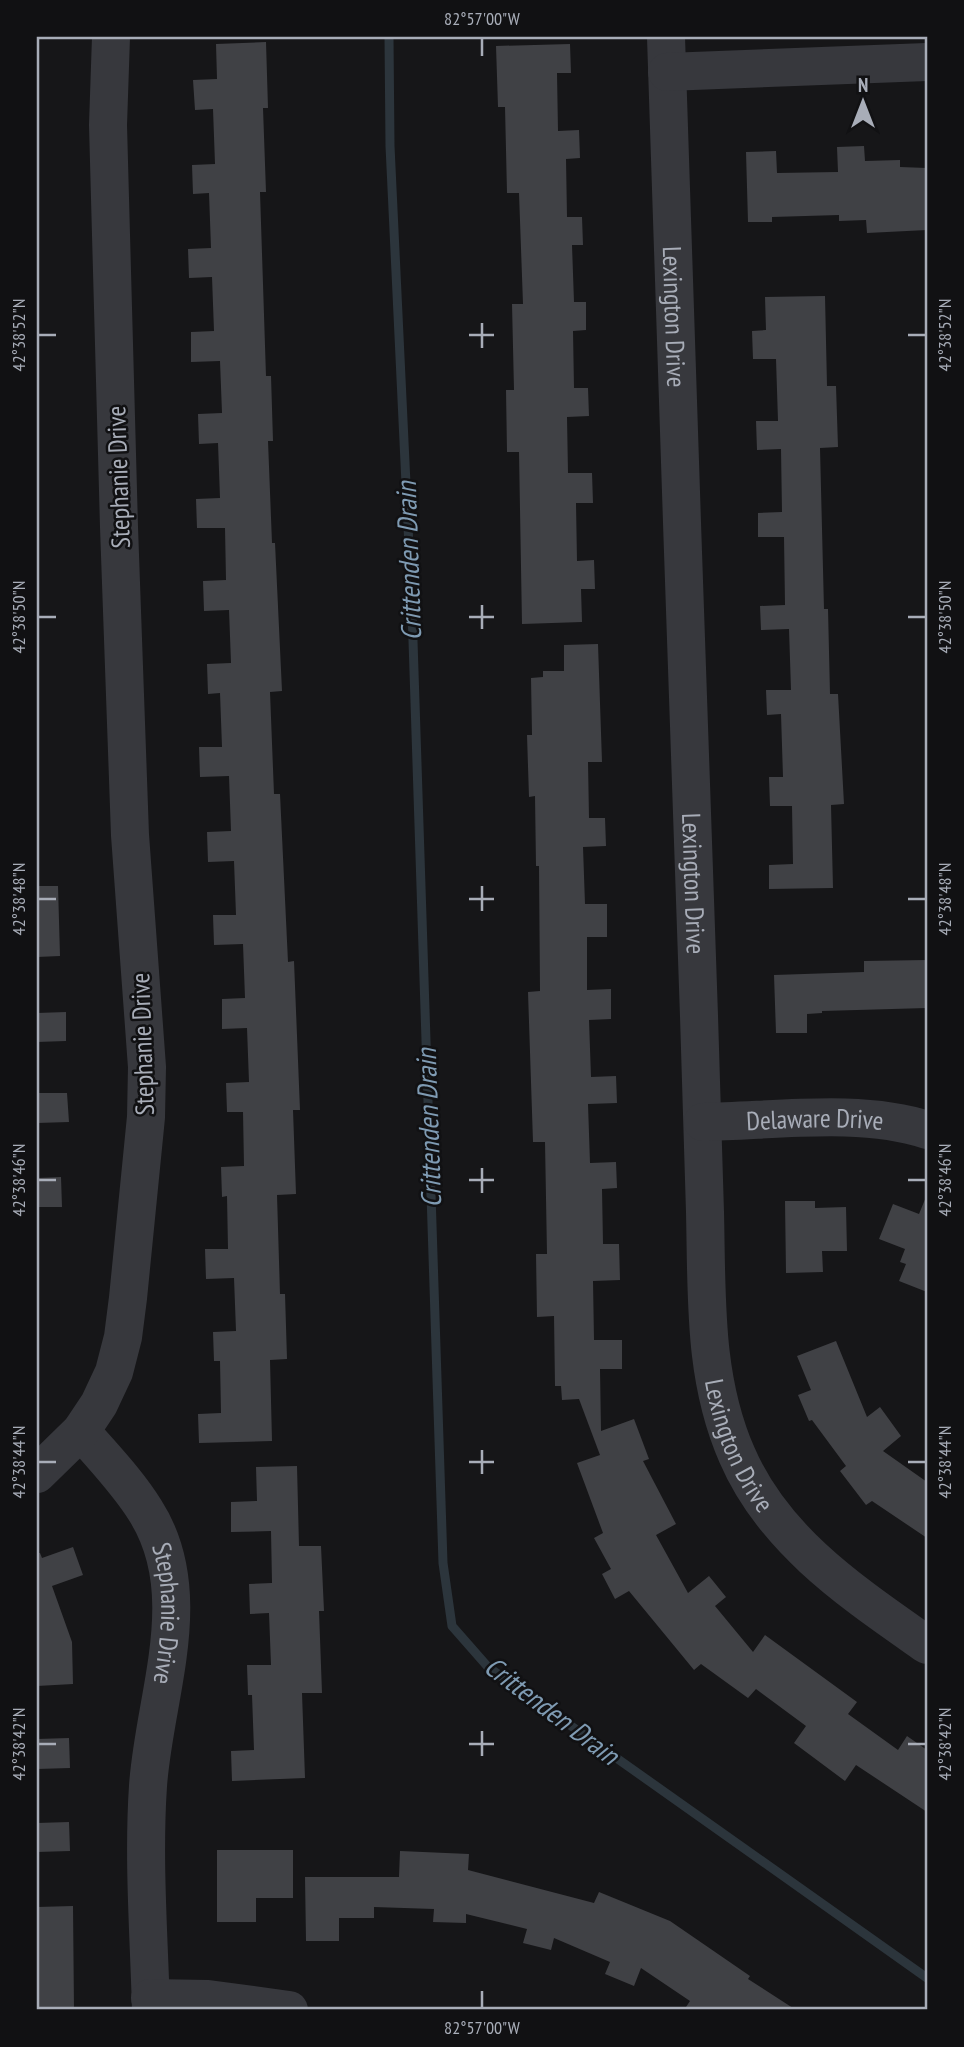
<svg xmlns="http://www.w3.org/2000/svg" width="964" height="2047" viewBox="0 0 964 2047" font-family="'PT Sans Narrow',sans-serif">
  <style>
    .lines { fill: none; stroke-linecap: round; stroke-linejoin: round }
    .stream { stroke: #2c353c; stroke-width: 9 }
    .building { fill: #404145 }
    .minor { stroke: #37383d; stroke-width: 38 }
    .ticks { fill: none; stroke: #a8adb8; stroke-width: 2.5 }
    .labels { text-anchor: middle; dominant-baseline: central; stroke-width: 5; stroke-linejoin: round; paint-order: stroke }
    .street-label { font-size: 26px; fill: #a8adb8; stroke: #111113 }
    .water-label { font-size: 28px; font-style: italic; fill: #7f9bb3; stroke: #111113 }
    .neatline { fill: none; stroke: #a8adb8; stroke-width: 2.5 }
    .ticks-label { font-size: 18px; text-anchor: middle; fill: #a8adb8 }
  </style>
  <rect width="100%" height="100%" fill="#161618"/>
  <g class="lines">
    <path class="stream" d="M 389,37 L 390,146 L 412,610 L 443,1563 L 452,1626 L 488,1667 L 927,1978"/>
  </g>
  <path class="building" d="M 266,42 L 268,108 L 263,108 L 266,192 L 260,192 L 266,376 L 271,376 L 273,441 L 268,441 L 272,543 L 275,543 L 282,691 L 270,692 L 274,794 L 280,794 L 288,962 L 294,961 L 300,1110 L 293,1110 L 296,1194 L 277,1195 L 280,1294 L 285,1294 L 287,1359 L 270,1360 L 272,1441 L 199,1443 L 198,1414 L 221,1413 L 220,1361 L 214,1361 L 213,1332 L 236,1331 L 234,1278 L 206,1279 L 205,1249 L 228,1249 L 227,1196 L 222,1197 L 221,1167 L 244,1166 L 243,1112 L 227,1112 L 226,1083 L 249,1082 L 247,1028 L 222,1029 L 222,999 L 245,998 L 243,944 L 214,945 L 213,915 L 236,915 L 234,861 L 208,862 L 207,832 L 231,831 L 229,776 L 200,777 L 199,747 L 222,747 L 220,693 L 208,694 L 207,664 L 231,663 L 229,610 L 204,611 L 203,581 L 226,580 L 225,528 L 197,528 L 196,499 L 220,498 L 218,443 L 199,444 L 198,414 L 222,413 L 220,361 L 191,362 L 191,332 L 214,331 L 212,277 L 189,278 L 188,249 L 211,248 L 209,193 L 193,194 L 192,165 L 215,164 L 213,109 L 195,110 L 193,80 L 217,79 L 216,44 Z
    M 570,44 L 571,73 L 557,73 L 558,131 L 579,130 L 580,158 L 566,159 L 567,217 L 582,217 L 583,245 L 572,245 L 574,302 L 586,302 L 586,330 L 573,331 L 574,388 L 588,388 L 589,416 L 567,417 L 568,473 L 592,473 L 593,503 L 576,503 L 577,561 L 594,560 L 595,589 L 581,589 L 582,622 L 522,624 L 519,452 L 507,452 L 506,390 L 514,390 L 512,304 L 523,304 L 519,193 L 507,193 L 505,107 L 498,107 L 496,46 Z
    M 864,146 L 865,161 L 900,160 L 900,167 L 927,168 L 927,230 L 867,233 L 866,220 L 839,221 L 839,215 L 772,217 L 772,222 L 748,222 L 746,152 L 776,151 L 777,173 L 838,172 L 837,147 Z
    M 825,296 L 827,386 L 836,386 L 838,447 L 820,448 L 824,609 L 828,609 L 830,694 L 838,694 L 844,804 L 831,805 L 833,888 L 769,889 L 769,865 L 793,864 L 792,806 L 770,806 L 769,777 L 783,777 L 781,714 L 767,715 L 766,690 L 791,690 L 789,629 L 761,630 L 760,606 L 785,605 L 784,537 L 758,537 L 758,513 L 782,512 L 781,449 L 757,450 L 756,421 L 778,421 L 776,359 L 753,359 L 752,331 L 766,330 L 765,297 Z
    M 598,644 L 602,762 L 588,762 L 589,818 L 605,818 L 606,846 L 583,847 L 585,904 L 607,904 L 607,937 L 587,937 L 587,990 L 611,989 L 611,1019 L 589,1020 L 591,1077 L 616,1076 L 617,1103 L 588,1104 L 590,1163 L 616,1162 L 617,1188 L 602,1189 L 603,1244 L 619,1244 L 620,1280 L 593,1281 L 594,1340 L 622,1340 L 622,1369 L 600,1369 L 601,1431 L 634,1419 L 649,1459 L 643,1461 L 676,1524 L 656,1535 L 688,1593 L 709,1576 L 726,1597 L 715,1606 L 753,1652 L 765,1635 L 857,1702 L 848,1714 L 898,1750 L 907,1736 L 927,1750 L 927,1812 L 856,1765 L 845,1781 L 794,1743 L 806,1726 L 756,1689 L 748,1698 L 701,1664 L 694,1670 L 629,1591 L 615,1599 L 602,1574 L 611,1569 L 594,1538 L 603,1533 L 577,1463 L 600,1455 L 579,1399 L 562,1400 L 561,1386 L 555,1386 L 554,1316 L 537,1317 L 536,1254 L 547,1254 L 545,1142 L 533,1142 L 528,992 L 540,991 L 539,866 L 536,866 L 535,796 L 529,797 L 527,735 L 532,735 L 531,678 L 543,677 L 543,671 L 564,671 L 564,645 Z
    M 37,886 L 58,886 L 60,956 L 37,957 Z
    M 927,960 L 927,1008 L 822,1011 L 822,1013 L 807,1014 L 807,1033 L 776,1033 L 774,975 L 864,972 L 864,961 Z
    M 66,1012 L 66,1041 L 37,1042 L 37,1013 Z
    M 37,1093 L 67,1093 L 69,1122 L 37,1123 Z
    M 61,1177 L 62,1207 L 37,1207 L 37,1178 Z
    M 926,1197 L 927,1197 L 927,1292 L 899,1281 L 906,1264 L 900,1262 L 905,1249 L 879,1239 L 893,1204 L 919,1214 Z
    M 785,1201 L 815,1201 L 815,1208 L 846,1207 L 847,1251 L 822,1251 L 823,1272 L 786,1273 Z
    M 836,1341 L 867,1417 L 880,1407 L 901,1436 L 883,1451 L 927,1482 L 927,1538 L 872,1501 L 866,1505 L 840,1471 L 846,1466 L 812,1420 L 809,1421 L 798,1395 L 811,1390 L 797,1356 Z
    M 297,1466 L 299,1546 L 321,1546 L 324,1611 L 319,1611 L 322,1693 L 302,1693 L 305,1778 L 232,1781 L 231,1751 L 254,1750 L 252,1695 L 248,1695 L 247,1665 L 271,1665 L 269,1613 L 250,1614 L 249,1584 L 272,1583 L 271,1531 L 231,1532 L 231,1502 L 257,1501 L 256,1467 Z
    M 73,1547 L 83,1575 L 52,1586 L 72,1642 L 73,1684 L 37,1686 L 37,1553 L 40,1553 L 42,1558 Z
    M 69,1738 L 70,1768 L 37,1769 L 37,1739 Z
    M 69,1822 L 70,1851 L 37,1852 L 37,1823 Z
    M 217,1850 L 293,1850 L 293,1898 L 256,1898 L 256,1922 L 217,1922 Z
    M 400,1851 L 469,1854 L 468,1870 L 594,1903 L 599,1892 L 670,1921 L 750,1976 L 748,1979 L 796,2010 L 684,2010 L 690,2001 L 641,1968 L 634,1986 L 605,1974 L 610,1962 L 554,1938 L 551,1950 L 523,1943 L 527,1929 L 466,1914 L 466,1923 L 433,1922 L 434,1909 L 374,1907 L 374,1918 L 339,1918 L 339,1941 L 306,1941 L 305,1877 L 399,1877 Z
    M 73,1906 L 74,2010 L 37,2010 L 37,1907 Z"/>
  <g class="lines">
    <g class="minor">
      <path id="s1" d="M 666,37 C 676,363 688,690 699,1016 C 701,1082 703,1147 705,1212 C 707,1295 703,1378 737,1455 C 774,1541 853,1593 927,1645"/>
      <path d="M 667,72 L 927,62"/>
      <path id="s2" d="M 703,1122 C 773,1121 861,1108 927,1130"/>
      <path id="s3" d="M 81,1431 C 103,1457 127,1481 145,1510 C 199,1594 154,1696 148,1786 C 143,1860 149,1936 151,2010"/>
      <path d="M 37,1474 L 81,1431 L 99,1404 L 114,1372 L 123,1337 L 128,1298 L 146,1117 L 147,1067 L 130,835 L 119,527 L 108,125 L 111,37"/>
      <path d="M 150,1998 L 208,1999 L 289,2010"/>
    </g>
  </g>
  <path class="ticks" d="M 482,38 L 482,56M 482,323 L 482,348M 38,335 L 56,335M 469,335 L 494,335M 908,335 L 926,335M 482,605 L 482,629M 38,617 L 56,617M 469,617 L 494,617M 908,617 L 926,617M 482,886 L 482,911M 38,899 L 56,899M 469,899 L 494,899M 908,899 L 926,899M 482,1168 L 482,1193M 38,1180 L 56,1180M 469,1180 L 494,1180M 908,1180 L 926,1180M 482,1450 L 482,1474M 38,1462 L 56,1462M 469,1462 L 494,1462M 908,1462 L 926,1462M 482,1731 L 482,1756M 38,1744 L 56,1744M 469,1744 L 494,1744M 908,1744 L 926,1744M 482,1991 L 482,2008"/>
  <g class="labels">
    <g class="street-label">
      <text stroke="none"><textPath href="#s1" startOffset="280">Lexington Drive</textPath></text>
      <text transform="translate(118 477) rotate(-92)">Stephanie Drive</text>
      <text stroke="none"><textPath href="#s1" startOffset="847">Lexington Drive</textPath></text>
      <text transform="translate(142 1044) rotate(-92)">Stephanie Drive</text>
      <text stroke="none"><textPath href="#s2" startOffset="112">Delaware Drive</textPath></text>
      <text stroke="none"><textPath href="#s1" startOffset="1414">Lexington Drive</textPath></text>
      <text stroke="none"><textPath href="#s3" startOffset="210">Stephanie Drive</textPath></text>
    </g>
    <g class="water-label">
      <text transform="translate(408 561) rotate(-92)">Crittenden Drain</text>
      <text transform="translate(428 1128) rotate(-92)">Crittenden Drain</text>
      <text transform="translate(552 1710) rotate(37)">Crittenden Drain</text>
    </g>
  </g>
  <rect width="964" height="2047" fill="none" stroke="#111113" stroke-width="77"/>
  <g transform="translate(863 102)" stroke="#111113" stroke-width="5" paint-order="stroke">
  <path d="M0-5L12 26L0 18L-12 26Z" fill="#a8adb8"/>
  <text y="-10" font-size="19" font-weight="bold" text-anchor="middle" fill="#a8adb8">N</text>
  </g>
  <rect x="38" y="38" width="888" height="1970" class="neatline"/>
  <g class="ticks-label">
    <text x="482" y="25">82°57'00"W</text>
    <text transform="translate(19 335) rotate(-90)" y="6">42°38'52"N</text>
    <text transform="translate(945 335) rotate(-90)" y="6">42°38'52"N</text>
    <text transform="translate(19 617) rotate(-90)" y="6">42°38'50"N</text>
    <text transform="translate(945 617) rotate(-90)" y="6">42°38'50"N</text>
    <text transform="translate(19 899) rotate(-90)" y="6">42°38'48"N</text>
    <text transform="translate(945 899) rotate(-90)" y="6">42°38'48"N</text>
    <text transform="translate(19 1180) rotate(-90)" y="6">42°38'46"N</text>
    <text transform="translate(945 1180) rotate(-90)" y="6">42°38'46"N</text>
    <text transform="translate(19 1462) rotate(-90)" y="6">42°38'44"N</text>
    <text transform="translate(945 1462) rotate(-90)" y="6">42°38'44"N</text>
    <text transform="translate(19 1744) rotate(-90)" y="6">42°38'42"N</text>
    <text transform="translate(945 1744) rotate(-90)" y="6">42°38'42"N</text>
    <text x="482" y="2034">82°57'00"W</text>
  </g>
</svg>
